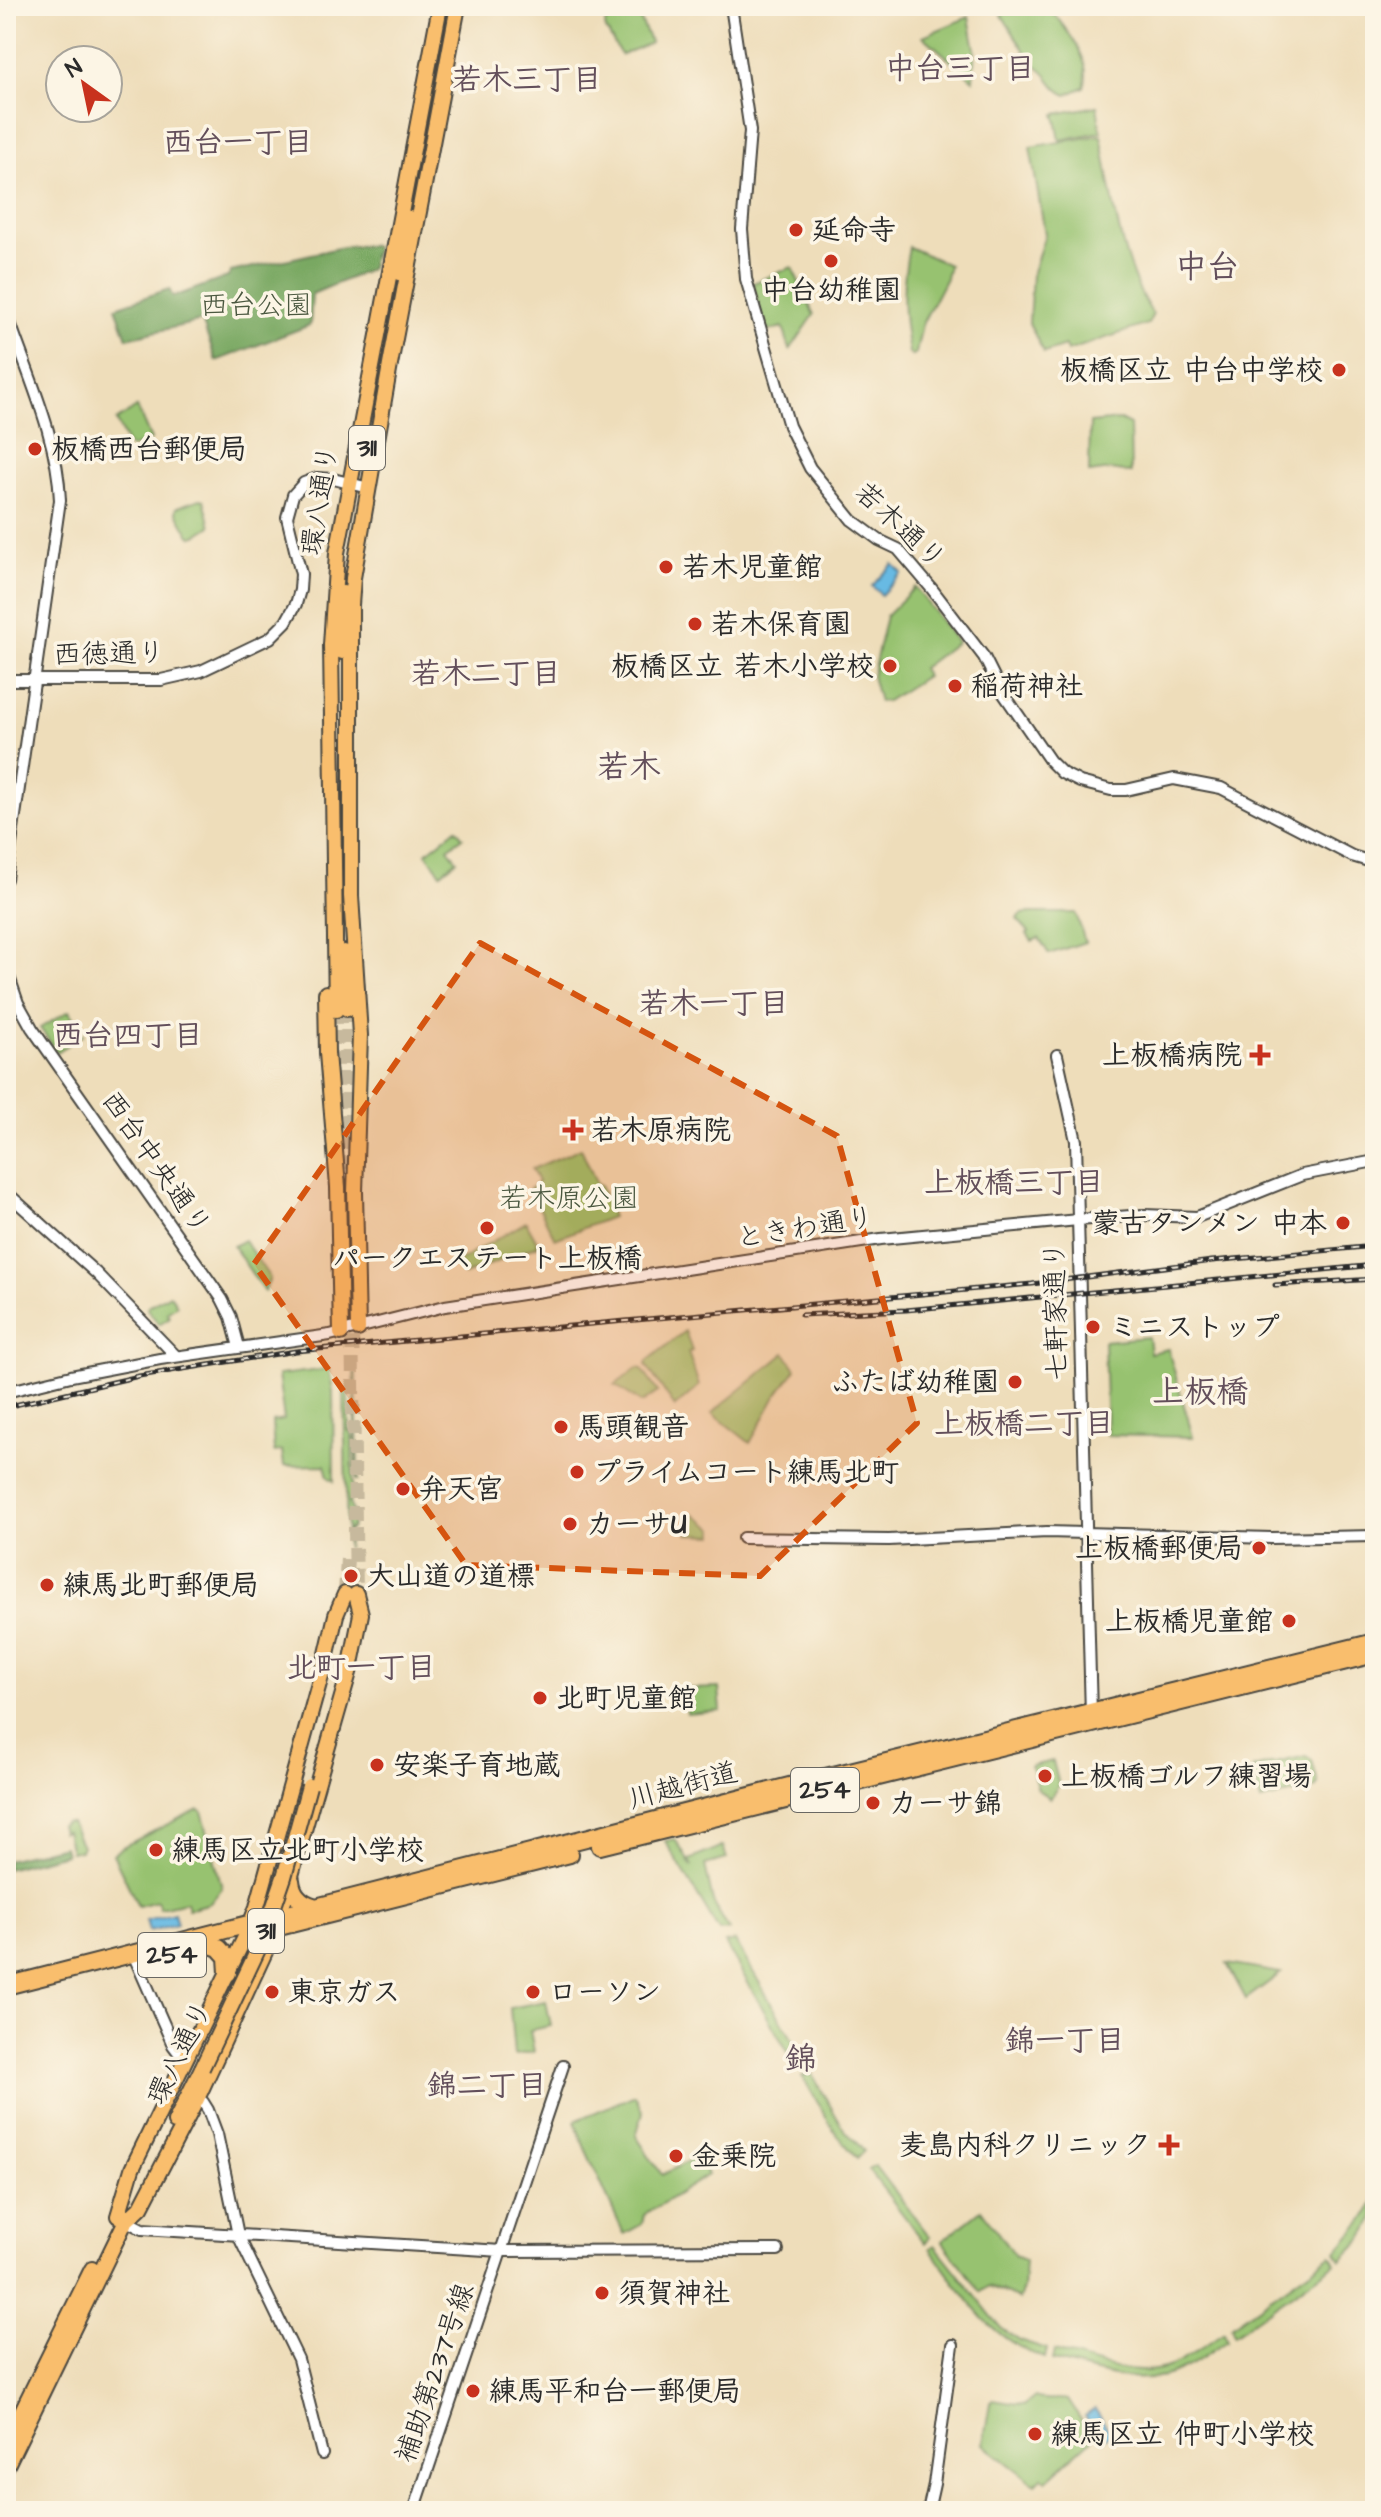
<svg xmlns="http://www.w3.org/2000/svg" width="1381" height="2517" viewBox="0 0 1381 2517" font-family="'Architects Daughter','Klee One',sans-serif">
  <style>
    .green { fill: #97c270; stroke: #61764e; stroke-width: 2 }
    .forest { fill: #79a862; stroke: #526a46; stroke-width: 2 }
    .water { fill: #67bae3; stroke: #497287; stroke-width: 2 }
    .lines { fill: none; stroke-linecap: round; stroke-linejoin: round }
    .major-tunnel { stroke: #c7b99d; stroke-width: 14; stroke-dasharray: 14 7; stroke-linecap: butt }
    .minor-casing { stroke: #484640; stroke-width: 14 }
    .major-casing { stroke: #484640; stroke-width: 18 }
    .highway-casing { stroke: #484640; stroke-width: 20 }
    .minor { stroke: #fff; stroke-width: 10 }
    .major { stroke: #f9be6d; stroke-width: 14 }
    .highway { stroke: #f9be6d; stroke-width: 16 }
    .rail-casing { stroke: #2b2b2b; stroke-width: 5 }
    .rail { stroke: #fcf5e5; stroke-width: 2; stroke-dasharray: 6; stroke-linecap: butt }
    .major-bridge-casing { stroke: #484640; stroke-width: 18; stroke-linecap: butt }
    .major-bridge { stroke: #f9be6d; stroke-width: 14 }
    .marked { fill: #d5540f; fill-opacity: 0.2; stroke: #d5540f; stroke-width: 6; stroke-dasharray: 16 10; stroke-linejoin: round }
    .poi-dot { fill: #c8321e; stroke: #fcf5e5; stroke-width: 3 }
    .labels { text-anchor: middle; dominant-baseline: central; stroke-width: 7; stroke-linejoin: round; paint-order: stroke }
    .shield { fill: #fcf5e5; stroke: #6a6863; stroke-width: 2 }
    .shield-label { font-size: 26px; font-weight: bold; fill: #2b2b2b }
    .poi-label { font-size: 28px; font-weight: bold; fill: #2b2b2b; stroke: #fcf5e5; text-anchor: start }
    .park-label { font-size: 28px; fill: #4b5840; stroke: #fcf5e5 }
    .street-label { font-size: 28px; fill: #2b2b2b; stroke: #fcf5e5 }
    .neighbourhood-label { font-size: 30px; font-weight: bold; fill: #634f5b; stroke: #fcf5e5 }
    .quarter-label { font-size: 32px; font-weight: bold; fill: #634f5b; stroke: #fcf5e5 }
  </style>
  <rect width="100%" height="100%" fill="#fcf5e5"/>
  <filter id="ink" filterUnits="userSpaceOnUse"><feTurbulence type="fractalNoise" baseFrequency=".0125" numOctaves="2"/><feDisplacementMap in="SourceGraphic" scale="16" xChannelSelector="R" yChannelSelector="G"/><feConvolveMatrix kernelMatrix="1 2 1 2 8 2 1 2 1" color-interpolation-filters="sRGB"/></filter>
  <filter id="wash" filterUnits="userSpaceOnUse"><feTurbulence type="fractalNoise" baseFrequency=".006" numOctaves="4" result="noise"/><feDisplacementMap in="SourceGraphic" scale="32" xChannelSelector="R" yChannelSelector="G"/><feGaussianBlur stdDeviation="1.8" result="paint"/><feColorMatrix in="noise" values="0 0 0 0 0 0 0 0 0 0 0 0 0 0 0 0 0 1.4 0 .05"/><feComposite in="paint" operator="in"/></filter>
  <g filter="url(#wash)">
    <rect width="100%" height="100%" fill="#eeddba"/>
    <path class="green" d="M 607,6 L 634,6 L 651,43 L 621,55 L 605,28 Z
      M 996,6 L 1048,6 C 1064,28 1094,58 1084,87 L 1067,95 C 1051,89 1049,71 1033,64 Z
      M 969,17 L 975,49 L 973,80 L 923,36 Z
      M 1097,106 L 1101,132 L 1060,140 L 1055,114 Z
      M 1101,135 C 1111,189 1121,269 1153,314 L 1148,324 L 1067,351 L 1065,346 L 1044,353 L 1029,323 L 1032,275 L 1045,234 L 1030,147 Z
      M 909,247 L 949,265 L 946,278 L 922,324 L 916,353 L 912,356 L 909,353 C 902,312 901,288 909,247 Z
      M 792,267 L 814,315 L 790,350 L 783,327 L 765,332 L 753,283 Z
      M 137,407 L 151,440 L 131,448 L 128,446 L 116,421 Z
      M 1120,420 L 1130,425 L 1131,473 L 1110,470 L 1089,473 L 1090,423 Z
      M 200,499 L 204,500 L 211,526 L 194,537 L 190,536 L 176,511 L 177,507 Z
      M 915,587 L 957,642 L 922,668 L 926,676 L 887,701 L 879,702 L 872,676 L 886,616 Z
      M 456,829 L 463,837 L 448,848 L 457,860 L 441,873 L 426,853 Z
      M 1031,913 L 1076,913 L 1085,942 L 1049,954 L 1039,938 L 1032,941 L 1027,934 L 1029,932 L 1017,919 L 1022,914 Z
      M 69,1011 L 83,1035 L 57,1052 L 40,1028 Z
      M 581,1148 L 597,1185 L 600,1185 L 612,1217 L 555,1239 L 530,1189 L 538,1182 L 532,1169 Z
      M 526,1222 L 539,1245 L 464,1275 L 456,1263 Z
      M 244,1240 L 270,1278 L 264,1291 L 233,1246 Z
      M 170,1294 L 177,1305 L 167,1312 L 170,1317 L 159,1324 L 147,1309 L 148,1306 Z
      M 685,1331 L 692,1351 L 688,1352 L 699,1386 L 675,1407 L 646,1365 L 647,1361 Z
      M 1148,1337 L 1150,1353 L 1168,1349 L 1193,1437 L 1107,1435 L 1104,1341 Z
      M 785,1353 L 796,1369 L 775,1398 L 750,1443 L 712,1413 Z
      M 637,1368 L 642,1369 L 658,1392 L 642,1403 L 615,1385 Z
      M 329,1369 L 333,1392 L 334,1481 L 328,1477 L 325,1465 L 284,1466 L 282,1451 L 274,1452 L 272,1422 L 284,1420 L 278,1375 Z
      M 354,1373 L 356,1373 L 358,1480 L 356,1480 Z
      M 344,1391 L 348,1391 L 349,1431 L 352,1431 L 353,1491 L 349,1503 L 354,1515 L 351,1529 L 349,1529 L 347,1549 Z
      M 693,1514 L 715,1529 L 715,1535 L 688,1534 Z
      M 719,1688 L 721,1711 L 687,1714 L 685,1692 L 687,1689 Z
      M 1306,1756 L 1312,1760 L 1318,1784 L 1315,1788 L 1261,1801 L 1253,1768 Z
      M 1053,1761 L 1059,1785 L 1050,1798 L 1038,1790 L 1031,1766 Z
      M 198,1809 L 202,1811 L 222,1888 L 210,1903 L 188,1909 L 186,1902 L 160,1908 L 157,1901 L 138,1906 L 113,1854 L 122,1847 Z
      M 66,1822 L 71,1823 L 82,1846 L 80,1850 L 71,1852 L 66,1831 L 62,1832 L 60,1825 Z
      M 675,1839 L 692,1867 L 689,1860 L 723,1846 L 727,1859 L 705,1865 L 713,1902 L 729,1930 L 719,1931 L 665,1841 Z
      M 735,1941 L 808,2066 L 797,2068 L 725,1943 Z
      M 1227,1964 L 1281,1973 L 1246,1999 Z
      M 546,2001 L 551,2026 L 530,2030 L 534,2052 L 514,2055 L 510,2008 Z
      M 812,2074 L 843,2128 L 864,2151 L 857,2158 L 835,2132 L 802,2076 Z
      M 635,2095 L 643,2112 L 636,2136 L 662,2175 L 698,2156 L 708,2175 L 644,2215 L 642,2224 L 624,2234 L 584,2146 L 575,2121 Z
      M 875,2165 L 930,2237 L 925,2243 L 868,2169 Z
      M 1374,2201 C 1379,2225 1358,2245 1341,2260 L 1336,2252 L 1366,2217 Z
      M 981,2210 L 1015,2256 L 1025,2261 L 1023,2289 L 1019,2299 L 989,2286 L 981,2292 L 942,2241 Z
      M 935,2245 L 1001,2328 L 1019,2340 L 1047,2349 L 1045,2358 C 988,2340 964,2294 930,2248 Z
      M 1331,2255 L 1336,2263 L 1234,2335 L 1231,2326 Z
      M 1224,2332 L 1227,2341 C 1213,2350 1200,2361 1185,2368 C 1141,2391 1096,2371 1052,2361 L 1054,2351 C 1091,2361 1133,2380 1171,2366 C 1190,2358 1207,2343 1224,2332 Z
      M 1035,2397 C 1047,2402 1056,2397 1068,2400 L 1093,2438 L 1046,2481 L 1042,2477 L 1035,2484 L 983,2444 L 990,2403 L 993,2400 L 1025,2405 Z"/>
    <path class="forest" d="M 372,245 L 375,249 L 369,270 L 312,294 L 310,325 L 216,361 L 202,321 L 127,338 L 116,307 L 169,289 L 173,297 L 228,277 L 231,272 L 343,247 Z
      M 64,1846 L 66,1854 L 6,1869 L 6,1860 Z"/>
    <path class="water" d="M 893,564 L 902,573 L 881,595 L 872,586 Z
      M 174,1913 L 177,1924 L 149,1931 L 146,1920 Z
      M 1095,2409 L 1111,2434 L 1102,2441 L 1085,2416 Z"/>
  </g>
  <g filter="url(#ink)">
    <g class="lines">
      <path class="major-tunnel" d="M 347,1009 L 349,1169
        M 336,1010 L 338,1117
        M 352,1317 L 356,1594
        M 345,1594 L 347,1558"/>
      <defs>
        <path id="minor" d="M 731,6 L 750,131 L 742,229 L 746,279 L 789,426 L 810,468 L 852,520 L 879,540 L 898,549 L 932,589 L 984,657 L 999,687 L 1050,761 L 1062,773 L 1080,782 L 1111,790 L 1126,790 L 1174,779 L 1221,788 L 1352,856 L 1375,863
          M 6,311 C 26,371 58,437 60,500 L 6,879
          M 6,680 L 161,680 L 201,671 L 270,638 L 286,622 L 296,604 L 300,590 L 301,574 L 287,517 L 293,495 L 304,483 L 317,478 L 333,479 L 361,486
          M 6,968 L 18,1003 L 32,1028 L 222,1299 L 231,1317 L 239,1347
          M 1057,1055 L 1076,1141 L 1091,1715
          M 6,1192 L 96,1273 L 176,1356
          M 6,1392 L 71,1376 L 160,1359 L 330,1335 L 445,1306 L 881,1239 L 1078,1220 L 1144,1215 L 1197,1217 L 1302,1175 L 1375,1161
          M 743,1538 L 889,1540 L 1047,1532 L 1272,1538 L 1375,1536
          M 133,1954 L 173,2045 L 185,2061
          M 197,2099 L 203,2102 L 208,2110 L 217,2134 L 238,2235 L 298,2359 L 322,2454
          M 123,2219 L 142,2229 L 502,2251 L 778,2250
          M 414,2511 L 563,2066
          M 928,2511 L 934,2484 L 953,2345"/>
        <path id="major" d="M 399,273 L 409,218
          M 342,652 L 343,593
          M 344,952 L 347,1009
          M 326,993 L 327,1053 L 338,1187 L 341,1333
          M 336,1010 L 331,645 L 337,553 L 440,6
          M 358,1329 L 355,1192 L 360,1035 L 351,896 L 351,605 L 353,578 L 390,365 L 458,6
          M 175,2122 L 202,2068
          M 118,2216 L 132,2169 L 246,1935 L 257,1907 L 326,1658 L 336,1615 L 345,1594
          M 126,2221 L 141,2207 L 197,2099 L 276,1928 L 350,1669 L 361,1614 L 356,1594
          M 6,2443 L 92,2269
          M 6,2467 L 128,2216"/>
        <path id="highway" d="M 600,1846 L 1375,1654
          M 291,1880 C 292,1894 300,1902 313,1906
          M 267,1930 L 570,1854
          M 210,1945 L 219,1948 L 227,1957 L 228,1973
          M 6,1986 L 805,1782 L 1375,1642"/>
      </defs>
      <use href="#minor" class="minor-casing"/>
      <use href="#major" class="major-casing"/>
      <use href="#highway" class="highway-casing"/>
      <use href="#minor" class="minor"/>
      <use href="#major" class="major"/>
      <use href="#highway" class="highway"/>
      <defs>
        <path id="rail" d="M 1275,1285 L 1375,1279
          M 801,1315 L 906,1310 L 1375,1265
          M 6,1407 L 139,1376 L 296,1351 L 1032,1284 L 1212,1261 L 1375,1246"/>
      </defs>
      <use href="#rail" class="rail-casing"/>
      <use href="#rail" class="rail"/>
      <defs>
        <path id="major-bridge" d="M 202,2068 L 262,1941 L 284,1877 L 309,1786"/>
      </defs>
      <use href="#major-bridge" class="major-bridge-casing"/>
      <use href="#major-bridge" class="major-bridge"/>
    </g>
  </g>
  <path class="marked" d="M 480,943 L 837,1136 L 917,1423 L 760,1576 L 466,1565 L 254,1264 Z"/>
  <g class="poi-dot">
    <circle cx="796" cy="230" r="8"/>
    <circle cx="831" cy="261" r="8"/>
    <circle cx="1339" cy="370" r="8"/>
    <circle cx="35" cy="449" r="8"/>
    <circle cx="666" cy="567" r="8"/>
    <circle cx="695" cy="624" r="8"/>
    <circle cx="890" cy="666" r="8"/>
    <circle cx="955" cy="686" r="8"/>
    <path d="M1256 1043h8v8h8v8h-8v8h-8v-8h-8v-8h8z"/>
    <path d="M569 1118h8v8h8v8h-8v8h-8v-8h-8v-8h8z"/>
    <circle cx="1343" cy="1223" r="8"/>
    <circle cx="487" cy="1228" r="8"/>
    <circle cx="1093" cy="1327" r="8"/>
    <circle cx="1015" cy="1382" r="8"/>
    <circle cx="561" cy="1427" r="8"/>
    <circle cx="577" cy="1472" r="8"/>
    <circle cx="403" cy="1489" r="8"/>
    <circle cx="570" cy="1524" r="8"/>
    <circle cx="1259" cy="1548" r="8"/>
    <circle cx="351" cy="1576" r="8"/>
    <circle cx="47" cy="1585" r="8"/>
    <circle cx="1289" cy="1621" r="8"/>
    <circle cx="540" cy="1698" r="8"/>
    <circle cx="377" cy="1765" r="8"/>
    <circle cx="1045" cy="1776" r="8"/>
    <circle cx="873" cy="1803" r="8"/>
    <circle cx="156" cy="1850" r="8"/>
    <circle cx="272" cy="1992" r="8"/>
    <circle cx="533" cy="1992" r="8"/>
    <path d="M1165 2133h8v8h8v8h-8v8h-8v-8h-8v-8h8z"/>
    <circle cx="676" cy="2156" r="8"/>
    <circle cx="602" cy="2293" r="8"/>
    <circle cx="473" cy="2391" r="8"/>
    <circle cx="1035" cy="2434" r="8"/>
  </g>
  <g class="labels">
    <g class="shield">
      <rect x="349" y="426" width="36" height="44" rx="6"/>
      <rect x="791" y="1768" width="68" height="44" rx="6"/>
      <rect x="248" y="1909" width="36" height="44" rx="6"/>
      <rect x="138" y="1933" width="68" height="44" rx="6"/>
    </g>
    <g class="shield-label">
      <text x="367" y="448">311</text>
      <text x="825" y="1790">254</text>
      <text x="266" y="1931">311</text>
      <text x="172" y="1955">254</text>
    </g>
    <g class="poi-label">
      <text x="812" y="230">延命寺</text>
      <text x="831" y="290" text-anchor="middle">中台幼稚園</text>
      <text x="1323" y="370" text-anchor="end">板橋区立 中台中学校</text>
      <text x="51" y="449">板橋西台郵便局</text>
      <text x="682" y="567">若木児童館</text>
      <text x="711" y="624">若木保育園</text>
      <text x="874" y="666" text-anchor="end">板橋区立 若木小学校</text>
      <text x="971" y="686">稲荷神社</text>
      <text x="1242" y="1055" text-anchor="end">上板橋病院</text>
      <text x="591" y="1130">若木原病院</text>
      <text x="1327" y="1223" text-anchor="end">蒙古タンメン 中本</text>
      <text x="487" y="1258" text-anchor="middle">パークエステート上板橋</text>
      <text x="1109" y="1327">ミニストップ</text>
      <text x="999" y="1382" text-anchor="end">ふたば幼稚園</text>
      <text x="577" y="1427">馬頭観音</text>
      <text x="593" y="1472">プライムコート練馬北町</text>
      <text x="419" y="1489">弁天宮</text>
      <text x="586" y="1524">カーサU</text>
      <text x="1243" y="1548" text-anchor="end">上板橋郵便局</text>
      <text x="367" y="1576">大山道の道標</text>
      <text x="63" y="1585">練馬北町郵便局</text>
      <text x="1273" y="1621" text-anchor="end">上板橋児童館</text>
      <text x="556" y="1698">北町児童館</text>
      <text x="393" y="1765">安楽子育地蔵</text>
      <text x="1061" y="1776">上板橋ゴルフ練習場</text>
      <text x="889" y="1803">カーサ錦</text>
      <text x="172" y="1850">練馬区立北町小学校</text>
      <text x="288" y="1992">東京ガス</text>
      <text x="549" y="1992">ローソン</text>
      <text x="1151" y="2145" text-anchor="end">麦島内科クリニック</text>
      <text x="692" y="2156">金乗院</text>
      <text x="618" y="2293">須賀神社</text>
      <text x="489" y="2391">練馬平和台一郵便局</text>
      <text x="1051" y="2434">練馬区立 仲町小学校</text>
    </g>
    <g class="park-label">
      <text x="256" y="305">西台公園</text>
      <text x="569" y="1198">若木原公園</text>
    </g>
    <g class="street-label">
      <text transform="translate(320 500) rotate(-81)">環八通り</text>
      <text transform="translate(900 526) rotate(43)">若木通り</text>
      <text transform="translate(109 654) rotate(-1)">西徳通り</text>
      <text transform="translate(156 1163) rotate(55)">西台中央通り</text>
      <text transform="translate(805 1228) rotate(-9)">ときわ通り</text>
      <text transform="translate(1056 1311) rotate(-91)">七軒家通り</text>
      <text transform="translate(683 1786) rotate(-15)">川越街道</text>
      <text transform="translate(180 2053) rotate(-64)">環八通り</text>
      <text transform="translate(435 2373) rotate(-71)">補助第237号線</text>
    </g>
    <g class="neighbourhood-label">
      <text x="960" y="69">中台三丁目</text>
      <text x="527" y="80">若木三丁目</text>
      <text x="238" y="143">西台一丁目</text>
      <text x="486" y="674">若木二丁目</text>
      <text x="714" y="1004">若木一丁目</text>
      <text x="128" y="1036">西台四丁目</text>
      <text x="1014" y="1183">上板橋三丁目</text>
      <text x="1024" y="1424">上板橋二丁目</text>
      <text x="361" y="1668">北町一丁目</text>
      <text x="1065" y="2041">錦一丁目</text>
      <text x="487" y="2086">錦二丁目</text>
    </g>
    <g class="quarter-label">
      <text x="1207" y="267">中台</text>
      <text x="629" y="767">若木</text>
      <text x="1200" y="1392">上板橋</text>
      <text x="801" y="2059">錦</text>
    </g>
  </g>
  <rect width="1381" height="2517" fill="none" stroke="#fcf5e5" stroke-width="32"/>
  <g transform="translate(84 84) rotate(327)"><circle r="38" fill="#fcf5e5" stroke="#a8a49b" stroke-width="2"/>
  <path d="M0-6L14 30L0 20L-14 30Z" fill="#c8321e"/>
  <text y="-12" font-size="22" font-weight="bold" text-anchor="middle" fill="#2b2b2b">N</text>
  </g>
</svg>
